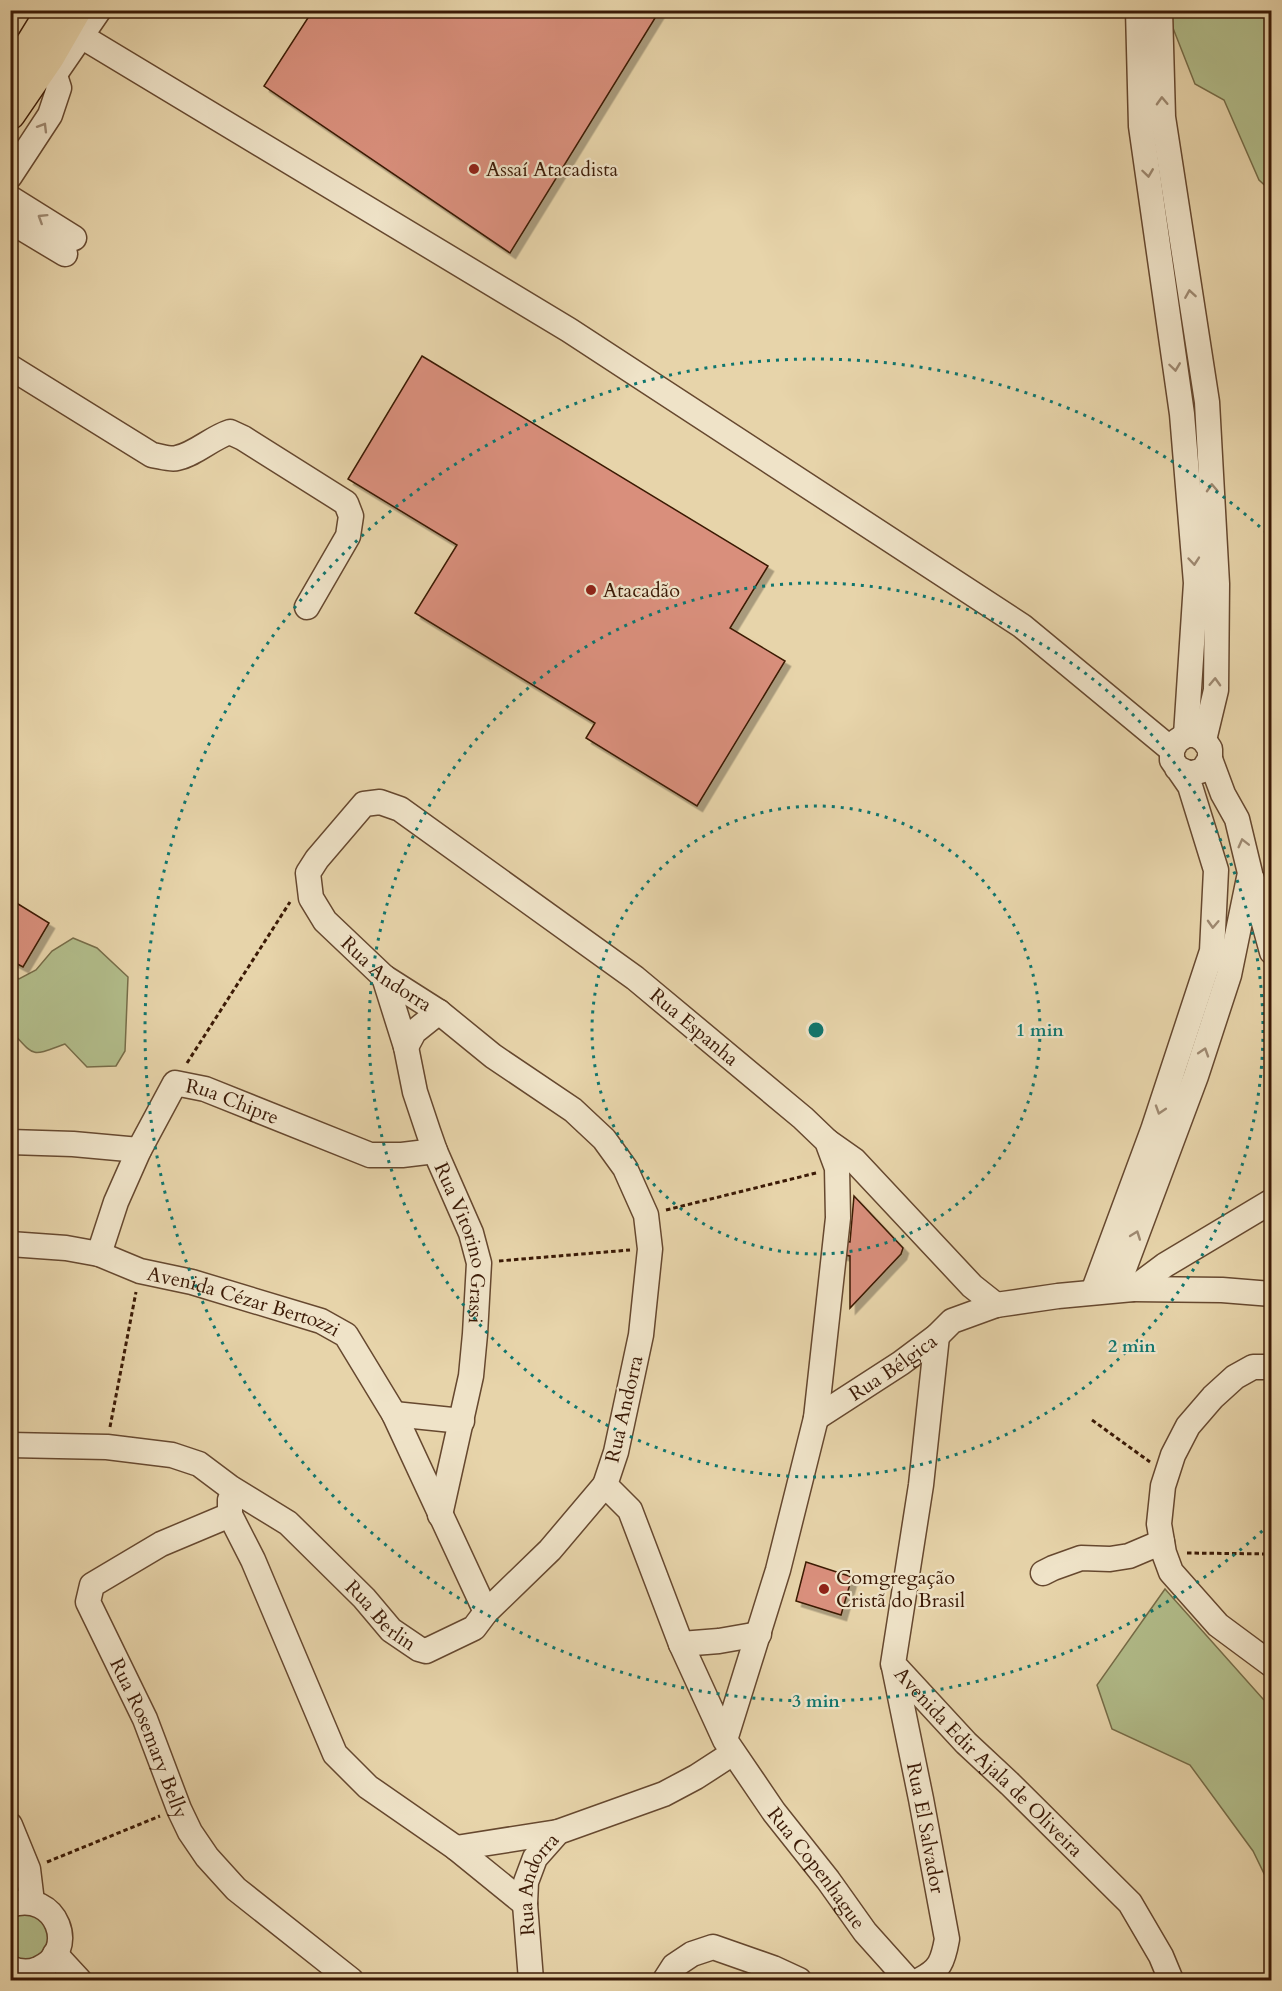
<svg xmlns="http://www.w3.org/2000/svg" width="1282" height="1991" viewBox="0 0 1282 1991" font-family="Cardo,serif">
  <style>
    .green { fill: #b2bd8b; stroke: #766c48; stroke-width: 1.5 }
    .building { fill: #d98f7c; stroke: #3b1a06; stroke-width: 1.5; filter: url(#shadow) }
    .lines { fill: none; stroke-linecap: round; stroke-linejoin: round }
    .minor-casing { stroke: #66482f; stroke-width: 27 }
    .major-casing { stroke: #3b1a06; stroke-width: 33 }
    .path { stroke: #3b1a06; stroke-width: 3; stroke-dasharray: 4.5 3; stroke-linecap: butt }
    .minor { stroke: #efe3c8; stroke-width: 24 }
    .major { stroke: #e7d4aa; stroke-width: 30 }
    .oneway { stroke: #9e8971 }
    .ring { fill: none; stroke: #0f766e; stroke-width: 3; stroke-dasharray: 3 6 }
    .poi-dot { fill: #8f2418; stroke: #efe3c8; stroke-width: 2 }
    .labels { text-anchor: middle; dominant-baseline: central; stroke-width: 4.5; stroke-linejoin: round; paint-order: stroke }
    .poi-label { font-size: 20px; fill: #3b1a06; stroke: #efe3c8; text-anchor: start }
    .street-label { font-size: 20px; fill: #3b1a06; stroke: #efe3c8 }
    .centre { fill: #0f766e; stroke: #efe3c8; stroke-width: 3 }
    .ring-label { font-size: 18px; text-anchor: middle; font-weight: bold; fill: #0f766e; stroke: #efe3c8; stroke-width: 4.5; stroke-linejoin: round; paint-order: stroke }
  </style>
  <defs>
    <filter id="shadow"><feDropShadow dx="5.5" dy="5.5" stdDeviation="0" flood-color="#0004"/></filter>
  </defs>
  <rect width="100%" height="100%" fill="#e7d4aa"/>
  <filter id="stains"><feTurbulence type="fractalNoise" baseFrequency=".00333" numOctaves="4"/><feColorMatrix values="0 0 0 0 .2 0 0 0 0 .09 0 0 0 0 .02 0 0 0 .5 -.17"/></filter>
  <radialGradient id="worn" r=".72"><stop offset=".6" stop-color="#630" stop-opacity="0"/><stop offset="1" stop-color="#630" stop-opacity=".3"/></radialGradient>
  <path class="green" d="M 1175,11 L 1271,11 L 1271,191 L 1259,180 L 1224,100 L 1195,84 L 1169,18 Z
    M 73,938 L 97,948 L 128,977 L 125,1051 L 116,1066 L 87,1067 L 65,1044 C 29,1057 36,1057 11,1031 L 11,974 L 19,979 L 36,970 L 52,951 Z
    M 1165,1589 L 1263,1699 L 1271,1705 L 1271,1888 L 1253,1851 L 1190,1765 L 1112,1729 L 1097,1685 Z
    M 37,1911 L 53,1940 L 39,1961 L 11,1960 L 11,1913 Z"/>
  <path class="building" d="M 313,10 L 660,10 L 510,253 L 264,86 Z
    M 422,356 L 768,566 L 730,628 L 785,661 L 697,806 L 586,738 L 595,723 L 415,613 L 457,545 L 348,479 Z
    M 10,899 L 49,923 L 23,967 L 10,960 Z
    M 854,1196 L 903,1248 L 901,1254 L 850,1308 L 850,1256 L 838,1254 L 839,1241 L 850,1242 Z
    M 806,1562 L 852,1577 L 841,1615 L 796,1601 Z"/>
  <g class="lines">
    <defs>
      <g id="minor">
        <path d="M 1138,10 L 1141,126 L 1182,414 L 1196,583 L 1186,735"/>
        <path d="M 1160,10 L 1163,117 L 1207,402 L 1217,584 L 1216,690 L 1204,740"/>
        <path d="M 66,27 L 569,330 L 1022,626 L 1172,750"/>
        <path d="M 55,74 L 99,10"/>
        <path d="M 10,176 L 50,115 L 59,88 L 49,57"/>
        <path d="M 10,198 L 74,238"/>
        <path d="M 10,221 L 65,254"/>
        <path d="M 10,367 L 152,455 C 160,456 170,460 177,458 C 196,454 211,438 230,432 L 243,438 L 346,503 L 351,516 L 348,536 L 307,607"/>
        <path d="M 1252,879 L 1272,952"/>
        <path id="s1" d="M 384,977 L 406,1047 L 415,1092 L 428,1131 L 435,1151 L 471,1233 L 479,1263 L 475,1334 L 471,1376 L 440,1515"/>
        <path d="M 406,1047 L 414,1032 L 439,1012"/>
        <path d="M 827,1141 L 854,1160 L 972,1286 L 996,1305"/>
        <path d="M 10,1142 L 73,1144 L 139,1150"/>
        <path id="s2" d="M 10,1244 L 66,1248 L 99,1254 L 140,1271 L 192,1282 L 321,1321 L 346,1335 L 394,1414 L 486,1612"/>
        <path id="s3" d="M 99,1254 L 116,1202 L 139,1150 L 175,1083 L 205,1089 L 370,1155 L 402,1155 L 435,1151"/>
        <path d="M 1133,1289 L 1222,1290 L 1272,1294"/>
        <path d="M 1116,1290 L 1196,1076 L 1229,975 L 1250,873 L 1237,819 L 1223,794 L 1210,759"/>
        <path d="M 1093,1292 L 1153,1130 L 1212,951 L 1216,870 L 1190,786 L 1172,760 L 1172,750 L 1177,741 L 1186,735 L 1196,735 L 1204,740 L 1210,749 L 1210,759 L 1203,770 L 1190,774 L 1177,768"/>
        <path id="s4" d="M 937,1336 L 921,1485 L 893,1664 L 966,1743 L 1010,1784 L 1130,1903 L 1161,1956 L 1171,1980"/>
        <path d="M 1272,1367 L 1253,1367 L 1235,1377 L 1213,1397 L 1188,1426 L 1173,1455 L 1163,1486 L 1159,1524 L 1164,1553 L 1171,1572 L 1218,1625 L 1272,1665"/>
        <path d="M 394,1414 L 462,1421"/>
        <path id="s5" d="M 816,1418 L 901,1363 L 937,1336 L 952,1321 L 996,1305 L 1058,1296 L 1133,1289 L 1165,1265 L 1272,1201"/>
        <path id="s6" d="M 10,1445 L 107,1447 L 172,1455 L 199,1464 L 231,1488 L 288,1523 L 364,1598 L 391,1630 L 419,1649 L 426,1651 L 474,1628 L 486,1612 L 550,1550 L 605,1485"/>
        <path d="M 230,1500 L 230,1515 L 253,1560 L 335,1754 L 368,1787 L 456,1848 L 525,1904"/>
        <path id="s7" d="M 230,1515 L 161,1544 L 92,1585 L 88,1602 L 145,1719 L 179,1809 L 190,1832 L 207,1857 L 236,1889 L 351,1980"/>
        <path d="M 1043,1573 L 1053,1568 L 1081,1558 L 1110,1559 L 1129,1556 L 1162,1542"/>
        <path d="M 681,1644 L 719,1641 L 759,1634"/>
        <path id="s8" d="M 894,1667 L 921,1799 L 947,1939 C 943,1961 940,1970 920,1980"/>
        <path id="s9" d="M 725,1740 L 778,1570 L 816,1418 L 838,1218 L 837,1168 L 827,1141 L 803,1118 L 635,978 L 400,809 L 380,802 L 364,804 L 317,859 L 308,873 L 311,898 L 325,921 L 384,977 L 439,1012 L 493,1056 L 573,1110 L 604,1139 L 625,1168 L 646,1215 L 650,1249 L 641,1335 L 616,1452 L 605,1485 L 630,1510 L 681,1644 L 725,1740 L 774,1812 L 828,1880 L 865,1932 L 908,1980"/>
        <path d="M 10,1825 L 28,1869 L 32,1902"/>
        <path d="M 456,1848 L 558,1832"/>
        <path d="M 10,1905 C 57,1889 80,1952 38,1969 C 29,1973 19,1972 10,1968"/>
        <path d="M 55,1954 L 79,1980"/>
        <path id="s10" d="M 531,1980 L 525,1904 L 526,1882 L 535,1858 L 558,1832 L 664,1794 L 696,1777 L 733,1753"/>
        <path d="M 665,1980 L 674,1966 L 692,1954 L 713,1947 L 773,1968 L 799,1980"/>
      </g>
      <path id="major" d="M 10,78 L 52,10
        M 10,114 L 49,57 L 76,10"/>
    </defs>
    <use href="#minor" class="minor-casing"/>
    <use href="#major" class="major-casing"/>
    <path class="path" d="M 187,1063 L 290,902
      M 666,1210 L 816,1173
      M 499,1261 L 630,1250
      M 1092,1420 L 1150,1462
      M 110,1427 L 136,1292
      M 1187,1553 L 1272,1554
      M 47,1862 L 160,1816"/>
    <use href="#minor" class="minor"/>
    <use href="#major" class="major"/>
  </g>
  <defs><path id="oneway-chevron" d="M-2-3.5L2.5 0L-2 3.5" fill="none" stroke-width="1.6" stroke-linecap="round" stroke-linejoin="round" transform="scale(1.5)"/></defs>
  <g class="oneway">
    <use href="#oneway-chevron" transform="translate(1162 101) rotate(-92)"/>
    <use href="#oneway-chevron" transform="translate(43 127) rotate(-59)"/>
    <use href="#oneway-chevron" transform="translate(1148 173) rotate(82)"/>
    <use href="#oneway-chevron" transform="translate(42 218) rotate(-148)"/>
    <use href="#oneway-chevron" transform="translate(1190 294) rotate(-99)"/>
    <use href="#oneway-chevron" transform="translate(1175 367) rotate(82)"/>
    <use href="#oneway-chevron" transform="translate(1212 488) rotate(-93)"/>
    <use href="#oneway-chevron" transform="translate(1194 561) rotate(85)"/>
    <use href="#oneway-chevron" transform="translate(1215 682) rotate(-88)"/>
    <use href="#oneway-chevron" transform="translate(1243 843) rotate(-104)"/>
    <use href="#oneway-chevron" transform="translate(1213 924) rotate(93)"/>
    <use href="#oneway-chevron" transform="translate(1204 1052) rotate(-72)"/>
    <use href="#oneway-chevron" transform="translate(1160 1110) rotate(108)"/>
    <use href="#oneway-chevron" transform="translate(1136 1235) rotate(-70)"/>
  </g>
  <g class="ring">
    <circle cx="816" cy="1030" r="224"/>
    <circle cx="816" cy="1030" r="447"/>
    <path d="M1269 1525A671 671 0 1 1 1269 535"/>
  </g>
  <g class="poi-dot">
    <circle cx="474" cy="169" r="6"/>
    <circle cx="591" cy="590" r="6"/>
    <circle cx="824" cy="1589" r="6"/>
  </g>
  <g class="labels">
    <g class="poi-label">
      <text x="486" y="169">Assaí Atacadista</text>
      <text x="603" y="590">Atacadão</text>
      <text x="836" y="1577">Comgregação<tspan x="836" dy="23">Cristã do Brasil</tspan></text>
    </g>
    <g class="street-label">
      <text stroke="none"><textPath href="#s9" startOffset="1416">Rua Andorra</textPath></text>
      <text transform="translate(694 1027) rotate(40)">Rua Espanha</text>
      <text stroke="none"><textPath href="#s3" startOffset="248">Rua Chipre</textPath></text>
      <text stroke="none"><textPath href="#s1" startOffset="279">Rua Vitorino Grassi</textPath></text>
      <text stroke="none"><textPath href="#s2" startOffset="242">Avenida Cézar Bertozzi</textPath></text>
      <text stroke="none"><textPath href="#s5" startOffset="92">Rua Bélgica</textPath></text>
      <text transform="translate(624 1409) rotate(-77)">Rua Andorra</text>
      <text stroke="none"><textPath href="#s6" startOffset="429">Rua Berlin</textPath></text>
      <text stroke="none"><textPath href="#s7" startOffset="322">Rua Rosemary Belly</textPath></text>
      <text stroke="none"><textPath href="#s4" startOffset="468">Avenida Edir Ajala de Oliveira</textPath></text>
      <text stroke="none"><textPath href="#s8" startOffset="164">Rua El Salvador</textPath></text>
      <text stroke="none"><textPath href="#s9" startOffset="2494">Rua Copenhague</textPath></text>
      <text stroke="none"><textPath href="#s10" startOffset="99">Rua Andorra</textPath></text>
    </g>
  </g>
  <circle cx="816" cy="1030" r="9" class="centre"/>
  <g class="ring-label">
    <text x="1040" y="1036">1 min</text>
    <text x="1132" y="1352">2 min</text>
    <text x="816" y="1707">3 min</text>
  </g>
  <rect width="1282" height="1991" fill="none" stroke="#e7d4aa" stroke-width="36"/>
  <rect x="12" y="12" width="1258" height="1967" fill="none" stroke="#3b1a06" stroke-width="3"/>
  <rect x="18" y="18" width="1246" height="1955" fill="none" stroke="#3b1a06" stroke-width="1.5"/>
  <rect width="100%" height="100%" filter="url(#stains)"/>
  <rect width="100%" height="100%" fill="url(#worn)"/>
</svg>
